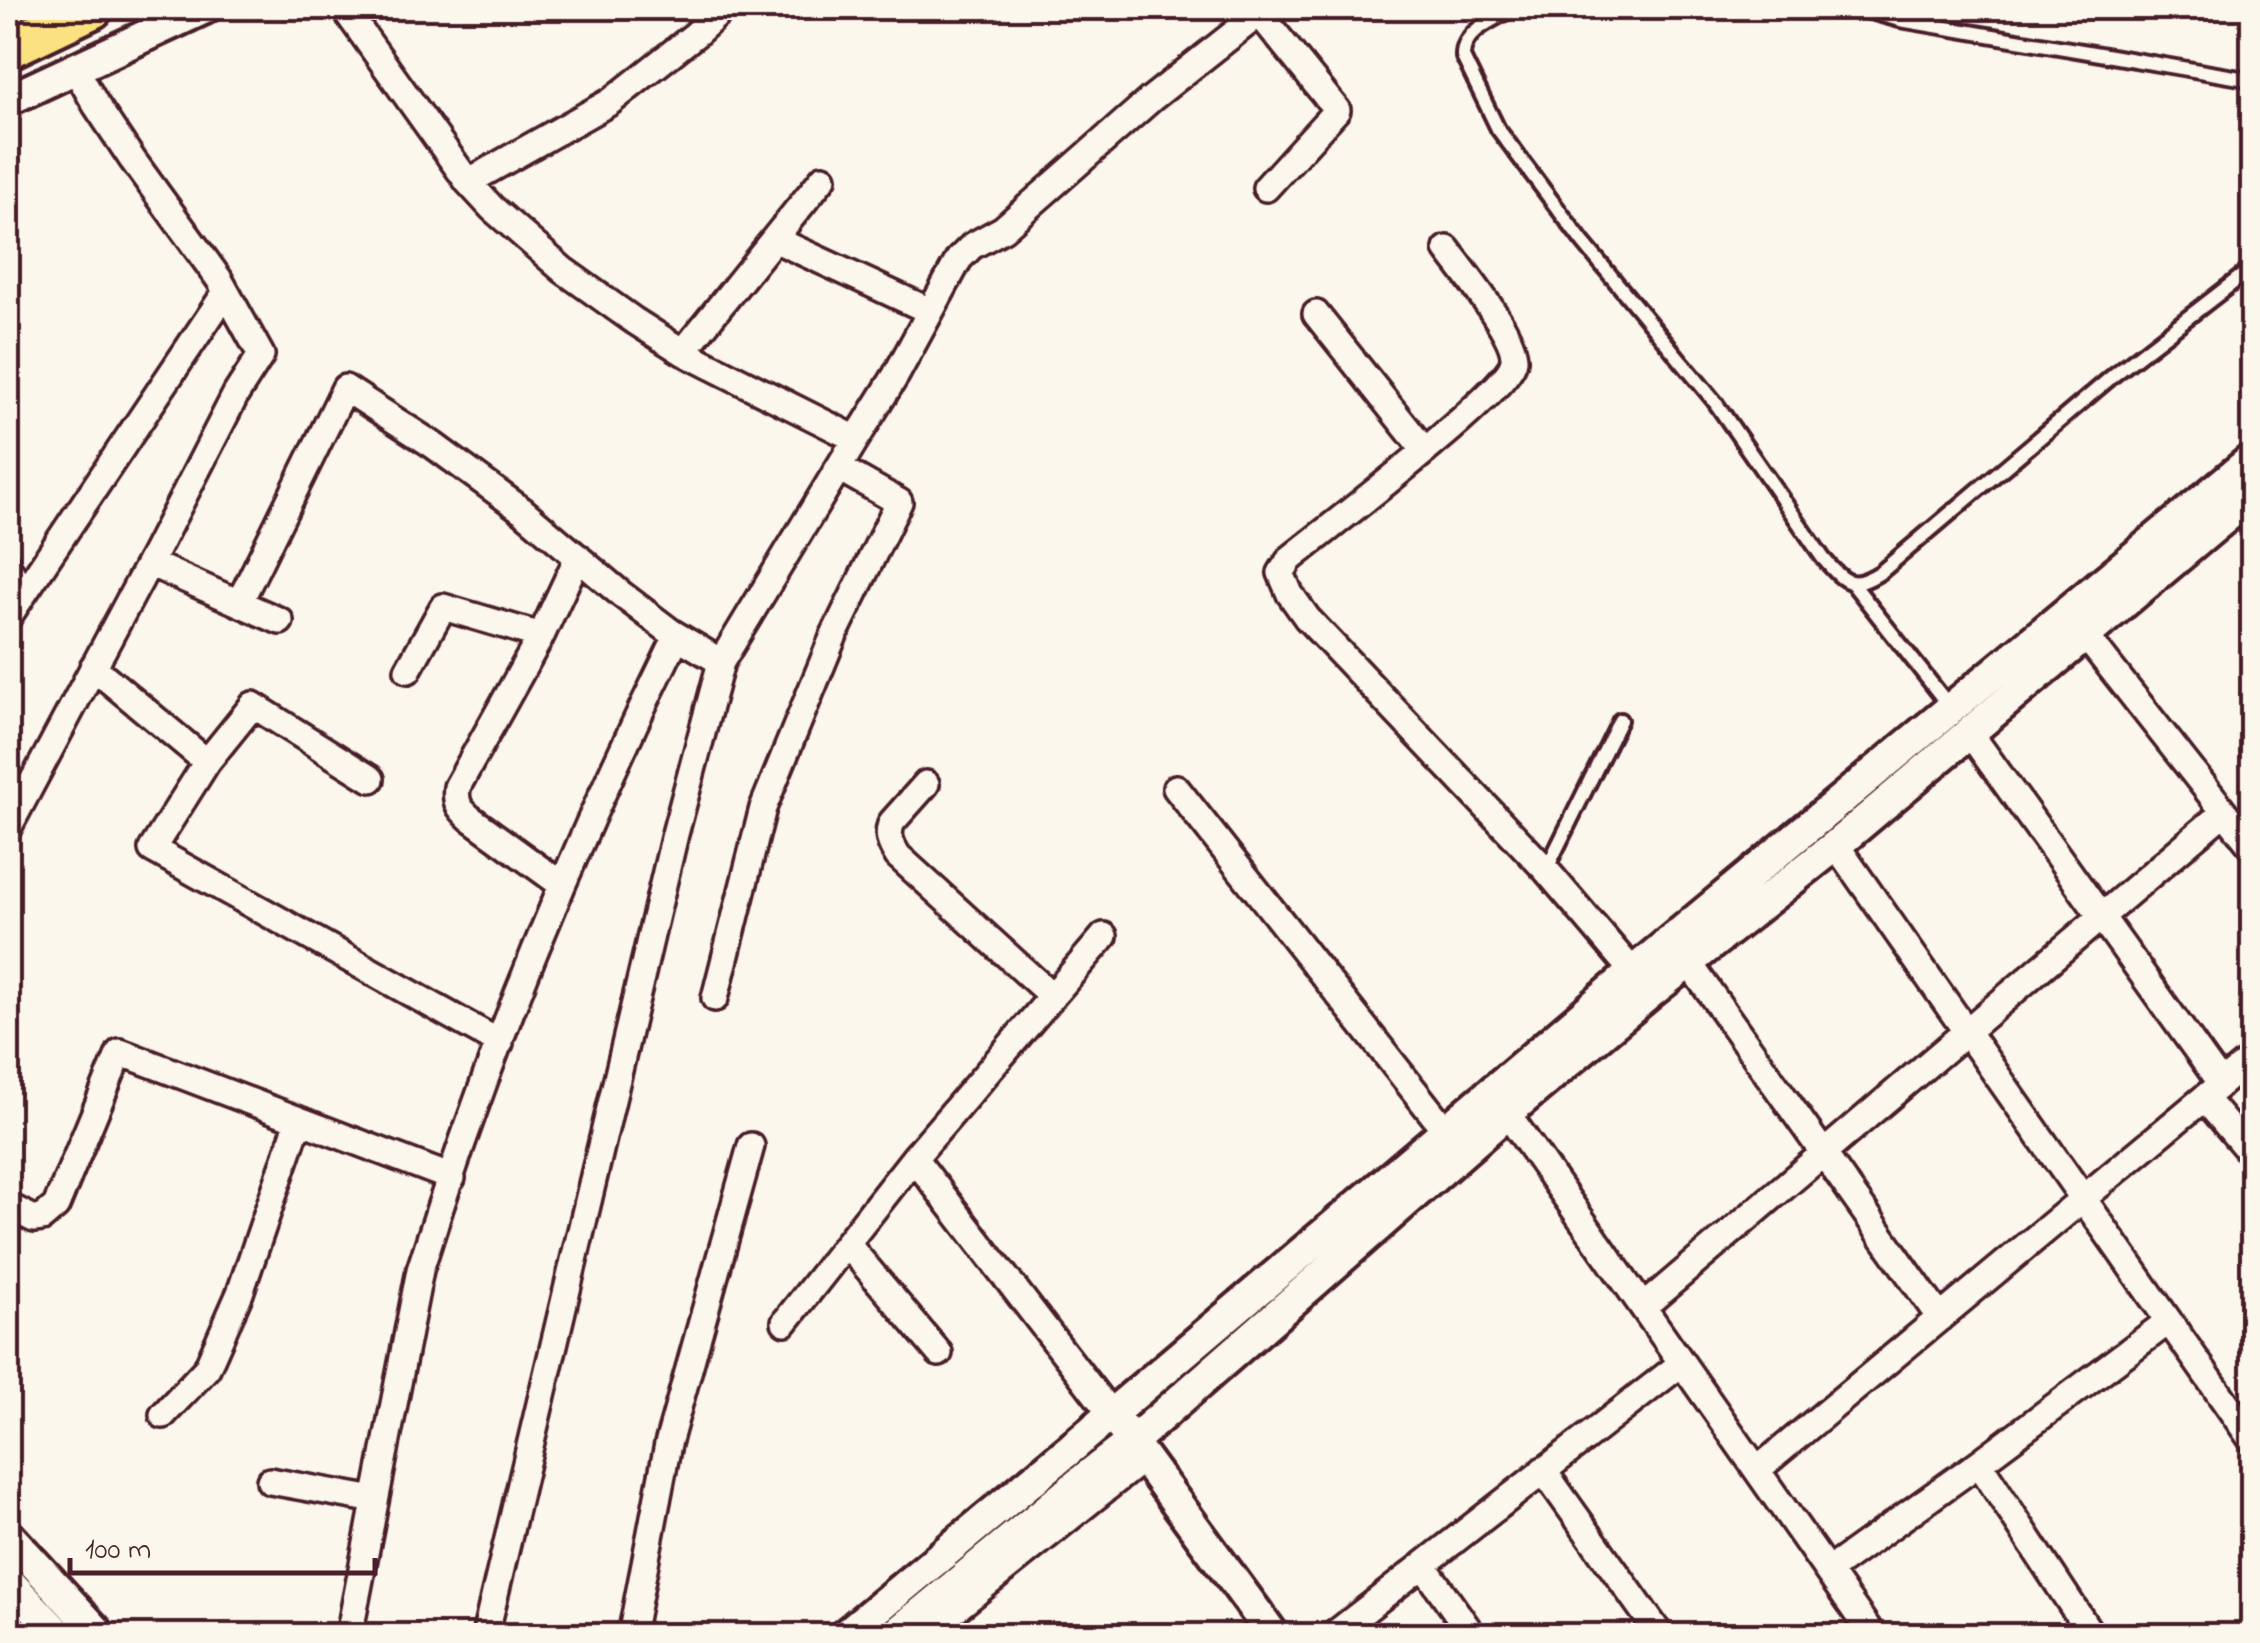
<svg xmlns="http://www.w3.org/2000/svg" width="2260" height="1643" viewBox="0 0 2260 1643" font-family="'Indie Flower',sans-serif">
  <style>
    .lines { fill: none; stroke-linecap: round; stroke-linejoin: round }
    .service-casing { stroke: #4a1f2b; stroke-width: 20 }
    .minor-casing { stroke: #4a1f2b; stroke-width: 32 }
    .tertiary-casing { stroke: #4a1f2b; stroke-width: 38 }
    .trunk-casing { stroke: #4a1f2b; stroke-width: 48 }
    .service { stroke: #fbf7ec; stroke-width: 12 }
    .minor { stroke: #fbf7ec; stroke-width: 25 }
    .tertiary { stroke: #fbf7ec; stroke-width: 30 }
    .trunk { stroke: #fbe180; stroke-width: 40 }
  </style>
  <rect width="100%" height="100%" fill="#fbf7ec"/>
  <filter id="ink" filterUnits="userSpaceOnUse"><feTurbulence type="fractalNoise" baseFrequency=".01" numOctaves="2"/><feDisplacementMap in="SourceGraphic" scale="20" xChannelSelector="R" yChannelSelector="G"/><feConvolveMatrix kernelMatrix="1 2 1 2 8 2 1 2 1" color-interpolation-filters="sRGB"/></filter>
  <g filter="url(#ink)">
    <g class="lines">
      <defs>
        <path id="service" d="M 1515,8 C 1494,19 1462,31 1463,57 L 1498,129 L 1582,241 L 1715,402 L 1823,558 C 1845,583 1851,591 1881,572 L 2115,374 L 2252,268
          M 1856,8 L 1900,20 L 2252,80
          M 8,312 L 10,310
          M 8,556 L 28,587
          M 1853,584 L 1950,707
          M 1546,870 L 1620,720"/>
        <path id="minor" d="M 1259,13 L 1337,110 L 1266,188
          M 468,182 L 610,102 L 696,34 L 724,8
          M 774,239 L 930,311
          M 1447,249 C 1463,271 1516,335 1514,360 C 1512,389 1323,532 1290,559 L 1281,573 L 1290,594 L 1307,618 L 1546,870 L 1633,972
          M 1316,314 L 1425,451
          M 683,352 L 823,178
          M 856,439 L 896,375 L 959,259 L 972,246 L 1003,229 L 1151,99 L 1266,8
          M 149,563 L 239,603 L 345,388 L 433,445 L 523,511 L 621,594 L 671,632 L 721,662 L 856,439 L 683,352 L 633,320 L 563,270 L 492,208 L 468,182 L 344,8
          M 239,603 L 280,621
          M 8,617 L 226,292
          M 2085,635 L 2252,847
          M 541,636 L 457,787 C 455,803 459,808 470,818 L 562,885
          M 93,667 L 207,762 L 253,705 L 371,779
          M 408,670 L 443,607 L 541,636 L 578,557
          M 1969,732 L 2221,1084
          M 207,762 L 152,849 L 500,1043
          M 926,784 L 892,822 C 886,835 891,845 898,856 L 1052,996
          M 1176,788 L 1446,1131
          M 8,828 L 155,552 L 236,394 L 261,355 L 219,279 L 132,159 L 96,105 L 75,68
          M 1836,845 L 2252,1440
          M 1104,936 L 914,1158 L 1111,1414
          M 1689,963 L 1940,1318
          M 715,998 L 763,808 L 834,635 L 899,502 L 839,468
          M 2204,1098 L 2252,1155
          M 1507,1113 L 1873,1636
          M 8,1206 L 34,1219 L 42,1218 L 56,1206 L 120,1052 L 452,1178
          M 847,1244 L 939,1353
          M 1643,1307 L 2224,812
          M 785,1322 L 914,1158
          M 163,1415 L 207,1368 L 240,1293 L 299,1120
          M 1979,1463 L 2092,1636
          M 1543,1470 L 1661,1636
          M 1757,1470 L 2252,1058
          M 270,1481 L 375,1500
          M 1423,1565 L 1473,1636
          M 1828,1571 L 1979,1463 L 2169,1321
          M 349,1636 L 420,1270 C 488,1052 576,840 677,636
          M 485,1636 L 675,834 L 721,662
          M 631,1636 L 668,1444 L 751,1146
          M 922,1636 L 1144,1458
          M 1332,1636 L 1682,1363"/>
        <path id="tertiary" d="M 8,100 L 205,8
          M 1122,1428 L 1274,1636
          M 8,1535 L 101,1636
          M 8,1581 L 60,1636
          M 844,1636 L 1075,1445 L 1633,972 L 2252,459
          M 893,1636 L 1085,1478 L 1133,1441 L 1507,1113 L 1650,993 L 1836,845 L 2252,495"/>
        <path id="trunk" d="M 8,48 L 92,8"/>
      </defs>
      <use href="#service" class="service-casing"/>
      <use href="#minor" class="minor-casing"/>
      <use href="#tertiary" class="tertiary-casing"/>
      <use href="#trunk" class="trunk-casing"/>
      <use href="#service" class="service"/>
      <use href="#minor" class="minor"/>
      <use href="#tertiary" class="tertiary"/>
      <use href="#trunk" class="trunk"/>
    </g>
  </g>
  <rect width="2260" height="1643" fill="none" stroke="#fbf7ec" stroke-width="40"/>
  <rect x="20" y="20" width="2220" height="1603" fill="none" stroke="#4a1f2b" stroke-width="4" filter="url(#ink)"/>
  <path d="M70 1558v15h305v-15" fill="none" stroke="#4a1f2b" stroke-width="5"/>
  <text x="85" y="1558" font-size="30" fill="#4a1f2b" stroke="#fbf7ec" stroke-width="8" paint-order="stroke">100 m</text>
</svg>
